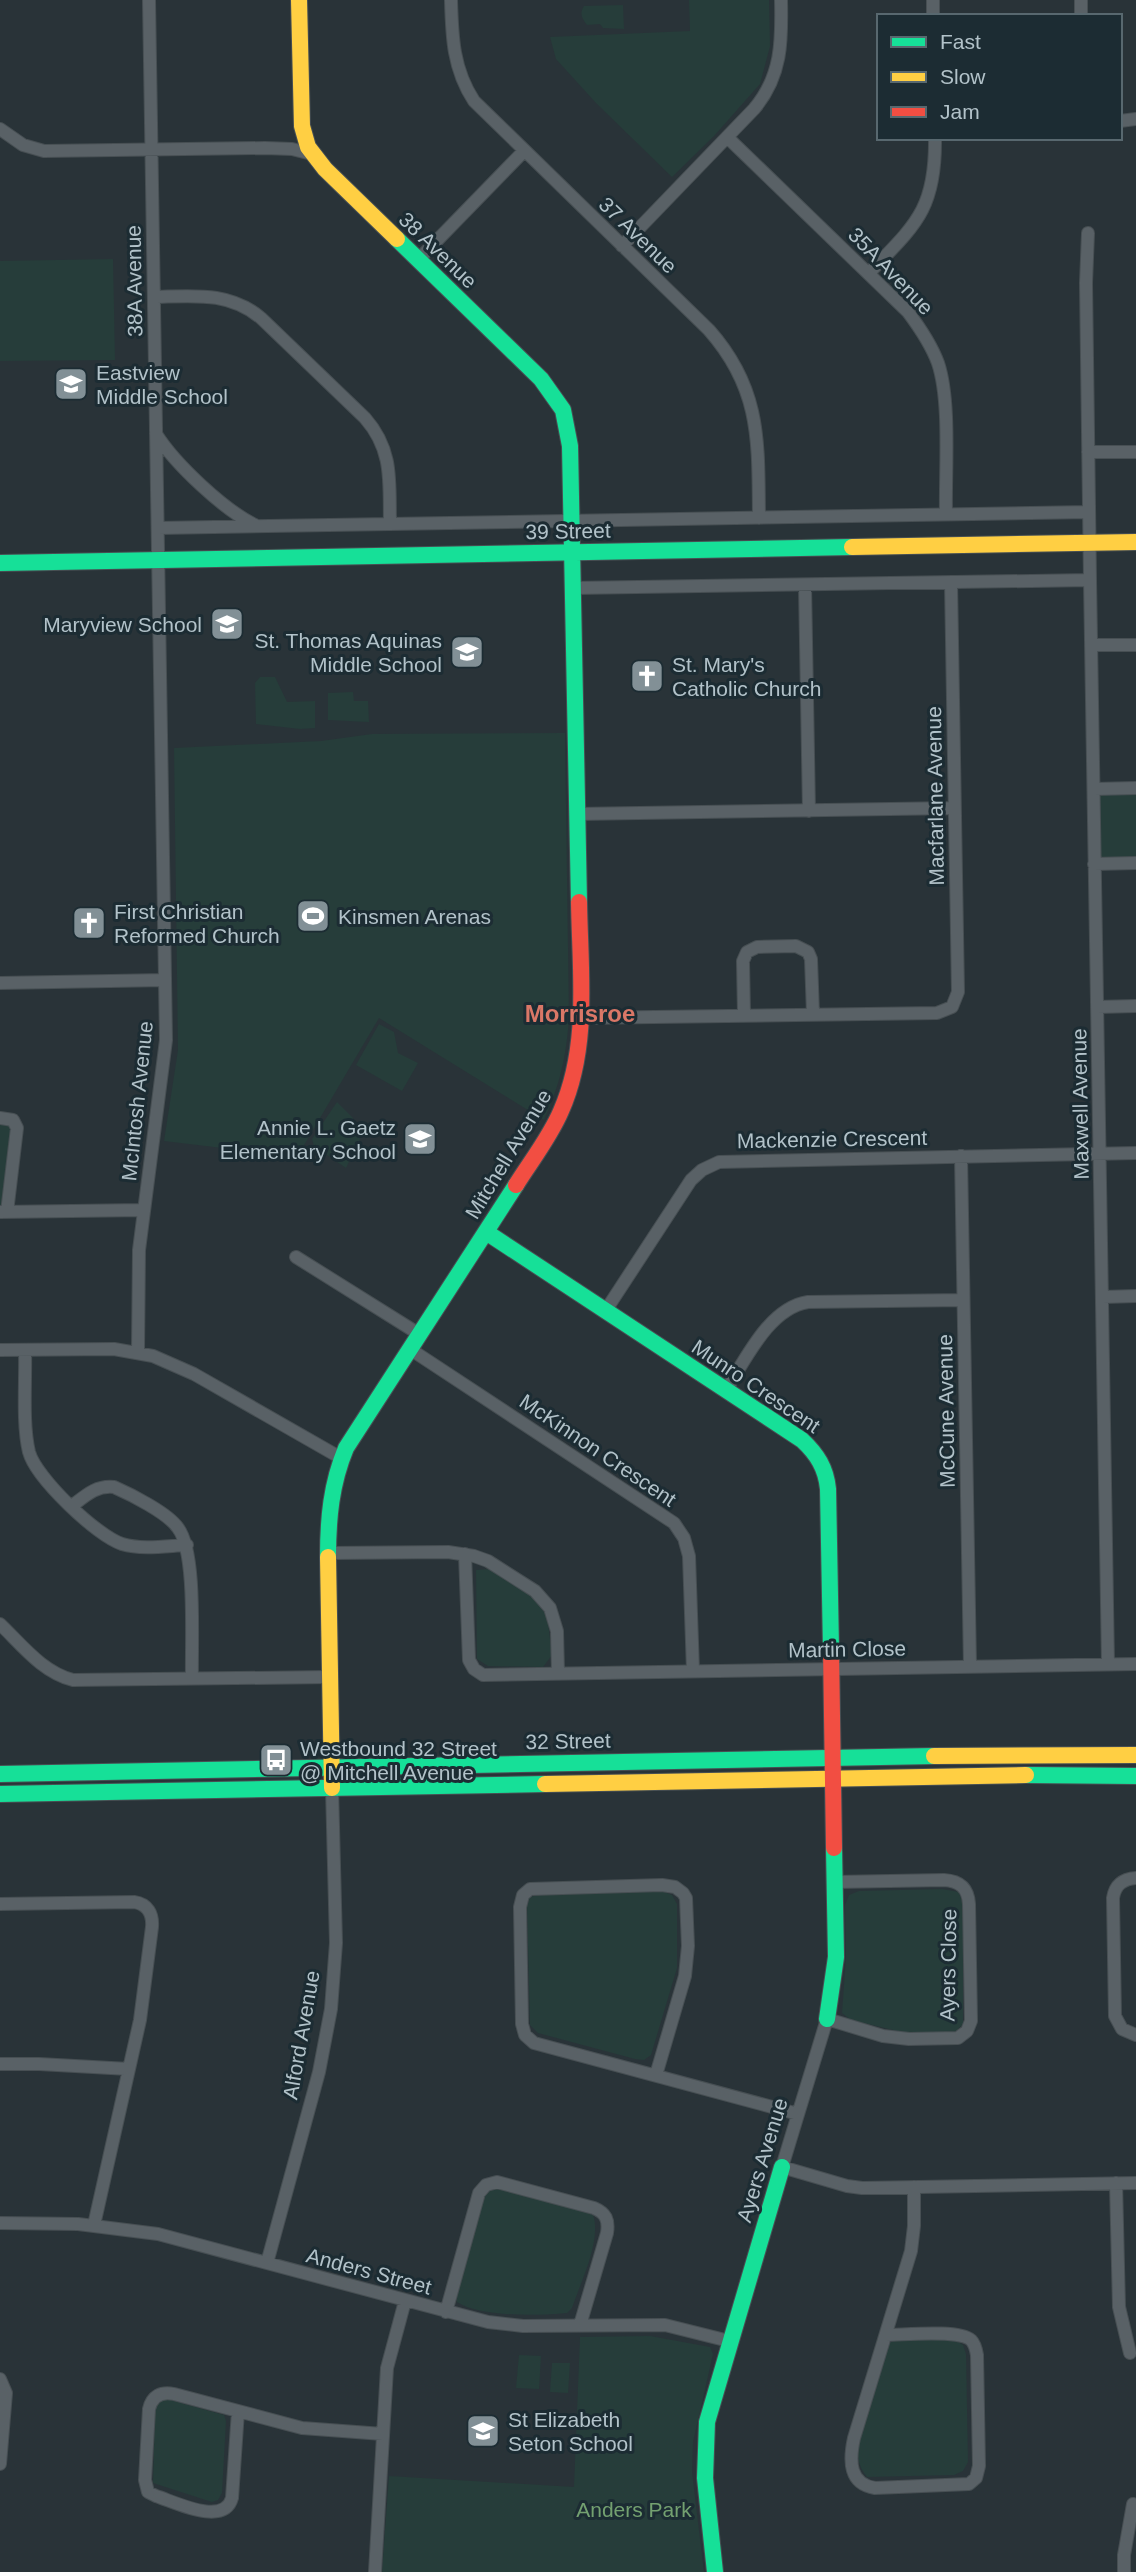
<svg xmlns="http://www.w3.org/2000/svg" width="1136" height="2572" viewBox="0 0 1136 2572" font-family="Helvetica,sans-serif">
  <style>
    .green { fill: #263d3a }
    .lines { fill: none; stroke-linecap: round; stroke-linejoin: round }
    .street-casing { stroke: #474f53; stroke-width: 14 }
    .fast-casing { stroke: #474f53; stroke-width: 18 }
    .slow-casing { stroke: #474f53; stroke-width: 18 }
    .jam-casing { stroke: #474f53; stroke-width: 18 }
    .street { stroke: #596166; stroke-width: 12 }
    .fast { stroke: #16e098; stroke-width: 16 }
    .slow { stroke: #ffcf43; stroke-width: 16 }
    .jam { stroke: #f24e42; stroke-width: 16 }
    .labels { text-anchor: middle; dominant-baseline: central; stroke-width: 6; stroke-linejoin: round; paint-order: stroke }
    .street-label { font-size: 21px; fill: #b2c2c9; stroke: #1c2c33 }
    .poi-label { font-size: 21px; fill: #b2c2c9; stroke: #1c2c33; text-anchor: start }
    .park-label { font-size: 21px; fill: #73a070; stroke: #1c2c33 }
    .quarter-label { font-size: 24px; font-weight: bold; fill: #da7767; stroke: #1c2c33 }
  </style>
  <rect width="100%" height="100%" fill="#293338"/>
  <path class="green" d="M 689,0 L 769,0 L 770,46 L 760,84 L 714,136 L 672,177 L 596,103 L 556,59 L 550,37 L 690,31 Z
    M 623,5 L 624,29 L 603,28 L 600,24 L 587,25 C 582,18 579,14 584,6 Z
    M 113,259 L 115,360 L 0,361 L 0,261 Z
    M 260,677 L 275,677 L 287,702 L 315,701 L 315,728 L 300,729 L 256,724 L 255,683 Z
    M 353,692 L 354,701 L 368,701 L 369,722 L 328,720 L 328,693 Z
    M 565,733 L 569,1019 C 566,1057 560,1085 544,1120 L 379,1018 L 297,1157 L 164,1141 L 178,1050 L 174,748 L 321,741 L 372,734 Z
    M 1136,788 L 1136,863 L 1094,864 L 1094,789 Z
    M 379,1024 L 394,1032 L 398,1053 L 418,1063 L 402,1091 L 356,1065 Z
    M 337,1102 L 353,1118 L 360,1139 L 346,1168 L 314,1146 L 312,1139 Z
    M 0,1118 L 13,1120 L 7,1212 L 0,1212 Z
    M 490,1569 L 527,1592 L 547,1615 L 552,1655 L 543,1667 L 488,1666 L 477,1659 L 476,1570 Z
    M 942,1889 L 959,1892 L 963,1905 L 963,2024 L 956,2031 L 947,2034 L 910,2034 L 851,2020 L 842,2013 L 846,1956 L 845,1905 L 849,1895 L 859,1891 Z
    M 662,1891 L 672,1895 L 677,1904 L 677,1968 L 651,2055 L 644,2060 L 635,2059 L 538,2033 L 530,2025 L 527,1905 L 530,1897 L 538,1895 Z
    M 498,2188 L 585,2211 L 593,2215 C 602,2239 580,2284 572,2308 L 567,2313 C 540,2316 479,2317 457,2302 L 456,2293 L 482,2198 L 488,2190 Z
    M 650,2336 L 710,2347 L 713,2354 L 693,2442 L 692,2472 L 704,2572 L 382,2572 L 389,2476 L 574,2487 L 580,2337 Z
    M 954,2339 L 963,2345 L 966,2354 L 968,2462 L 963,2471 L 954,2475 L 867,2477 C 857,2464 857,2456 859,2440 L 886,2347 L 891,2342 L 899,2340 Z
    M 519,2355 L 541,2356 L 539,2389 L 516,2388 Z
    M 552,2363 L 570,2363 L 568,2393 L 550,2392 Z
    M 167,2399 L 224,2415 L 226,2421 L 222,2493 L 218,2500 L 212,2502 L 153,2483 L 155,2411 L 158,2402 Z"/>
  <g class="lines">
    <defs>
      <path id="street" d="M 451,0 C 452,37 453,69 474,101 L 709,330 C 762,390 758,443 759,518
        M 933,0 L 933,16
        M 1081,0 L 1081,16
        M 1120,121 L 1136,119
        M 0,129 L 23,145 L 44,151 L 265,148 L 292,149 L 312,154
        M 727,137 L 908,312 C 920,328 931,344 938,363 C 951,402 945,471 946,514
        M 1088,233 L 1086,283 L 1090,580 L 1108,1664
        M 622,246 L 754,109 C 782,76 782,41 781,0
        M 419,259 L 524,151
        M 869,273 C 915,225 936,210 935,138
        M 154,297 C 193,296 229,291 261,318 L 365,418 C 394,451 389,483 390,524
        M 156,434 C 175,464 224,510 255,525
        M 1088,452 L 1136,452
        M 158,528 L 1089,512
        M 805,585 L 809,811
        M 573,588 L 1090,580
        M 1091,645 L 1136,645
        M 1094,789 L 1136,788
        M 576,814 L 954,808
        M 1094,864 L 1136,863
        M 0,983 L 165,980
        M 1097,1007 L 1136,1006
        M 744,1015 L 743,961 L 747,952 L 757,947 L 796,946 L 808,952 L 811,959 L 813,1014
        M 581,1018 L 937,1013 L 952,1007 L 958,992 L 951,582
        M 0,1118 L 13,1120 L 17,1128 L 7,1212
        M 961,1156 L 970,1666
        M 0,1212 L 143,1210
        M 296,1257 L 419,1334
        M 1103,1297 L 1136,1296
        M 606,1310 L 691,1180 L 702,1170 L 719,1162 L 1136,1153
        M 410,1349 L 674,1523 L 684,1538 L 689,1556 L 693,1671
        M 0,1350 L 114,1349 L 153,1356 L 194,1374 L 341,1458
        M 25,1350 C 26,1380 22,1423 29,1452 C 36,1478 97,1536 122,1544 C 142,1550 166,1546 187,1545
        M 138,1352 L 139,1250 L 166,1040 L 149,0
        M 726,1390 C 746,1359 769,1308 808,1302 L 963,1300
        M 72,1506 C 85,1496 96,1485 114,1487 C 130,1494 168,1513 178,1528 C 197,1553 191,1645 192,1679
        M 328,1553 L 448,1552 L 474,1556 L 488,1561 L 535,1591 L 550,1608 L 557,1631 L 558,1673
        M 465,1554 L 469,1660 L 474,1669 L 483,1675 L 1136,1664
        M 0,1624 C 22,1645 42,1672 73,1680 L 330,1677
        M 1136,1878 C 1123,1879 1115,1885 1113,1898 L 1115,2016 L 1122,2029 L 1136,2035
        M 835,1882 L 944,1880 C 960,1881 968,1888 969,1904 L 971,2021 L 967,2031 L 958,2038 L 909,2039 L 883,2036 L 827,2019 L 782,2167 L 847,2186 L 862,2188 L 1136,2183
        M 0,1904 L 134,1902 C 148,1904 153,1914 152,1927 L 140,2020 L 94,2225
        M 0,2064 L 39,2064 L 129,2069
        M 656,2075 L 685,1976 L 688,1946 L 686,1898 L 683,1893 L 675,1887 L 662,1885 L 530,1889 L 523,1895 L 520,1907 L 522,2024 L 525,2035 L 534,2043 L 798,2114
        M 1116,2183 L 1119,2307 L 1130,2353
        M 0,2223 L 78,2224 L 158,2234 L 488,2322 L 523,2326 L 665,2325 L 729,2341
        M 267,2263 L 319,2072 L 331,2009 L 336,1943 L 332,1788
        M 446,2312 L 479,2193 L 486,2185 L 497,2182 L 594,2208 C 606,2213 609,2220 607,2233 L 580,2325
        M 886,2335 C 904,2335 958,2329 971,2340 C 975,2344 976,2349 977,2355 L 979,2466 L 976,2478 L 969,2484 L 875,2488 C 849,2484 849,2461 854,2438 L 911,2251 L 914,2226 L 914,2187
        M 0,2379 L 6,2393 L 0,2464
        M 238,2411 L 232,2498 C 224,2527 175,2502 156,2496 L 148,2492 L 145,2480 L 149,2409 C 152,2396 161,2391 174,2394 L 302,2428 L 383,2434
        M 375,2572 L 387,2368 L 405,2301
        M 1124,2572 L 1124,2555 L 1133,2504"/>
      <path id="fast" d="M 397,239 L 541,379 L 563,410 L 570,446 L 579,902
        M 0,563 L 852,547
        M 486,1232 L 802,1440 C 817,1454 826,1468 828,1489 L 831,1649
        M 328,1557 C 328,1519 331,1484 346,1448 L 516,1185
        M 0,1774 L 934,1756
        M 1026,1775 L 1136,1776
        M 0,1794 L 545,1784
        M 827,2019 L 836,1957 L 834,1848
        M 715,2572 L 705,2478 L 707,2422 L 782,2167"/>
      <path id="slow" d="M 299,0 L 302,126 L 308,147 L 325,169 L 397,239
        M 852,547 L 1136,542
        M 328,1557 L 332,1788
        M 934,1756 L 1136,1755
        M 545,1784 L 1026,1775"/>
      <path id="jam" d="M 516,1185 C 531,1161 550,1137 561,1111 C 590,1046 580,971 579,902
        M 831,1649 L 834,1848"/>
    </defs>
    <use href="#street" class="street-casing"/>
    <use href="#fast" class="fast-casing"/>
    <use href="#slow" class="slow-casing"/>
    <use href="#jam" class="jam-casing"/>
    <use href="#street" class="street"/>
    <use href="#fast" class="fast"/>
    <use href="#slow" class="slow"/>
    <use href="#jam" class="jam"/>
  </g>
  <defs>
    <symbol id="school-square" viewBox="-11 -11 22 22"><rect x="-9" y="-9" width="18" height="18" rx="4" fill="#829096" stroke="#1c2c33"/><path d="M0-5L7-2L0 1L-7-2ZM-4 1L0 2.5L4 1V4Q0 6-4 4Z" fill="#fff"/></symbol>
    <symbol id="church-square" viewBox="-11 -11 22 22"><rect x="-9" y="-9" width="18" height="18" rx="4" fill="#829096" stroke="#1c2c33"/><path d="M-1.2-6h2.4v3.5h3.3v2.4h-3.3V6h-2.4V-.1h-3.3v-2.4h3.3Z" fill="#fff"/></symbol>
    <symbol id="stadium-square" viewBox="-11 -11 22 22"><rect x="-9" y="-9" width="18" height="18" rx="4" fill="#829096" stroke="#1c2c33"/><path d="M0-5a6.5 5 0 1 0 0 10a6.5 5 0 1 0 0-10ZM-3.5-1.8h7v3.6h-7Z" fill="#fff"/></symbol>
    <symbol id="bus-square" viewBox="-11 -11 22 22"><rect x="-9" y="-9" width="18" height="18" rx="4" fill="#829096" stroke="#1c2c33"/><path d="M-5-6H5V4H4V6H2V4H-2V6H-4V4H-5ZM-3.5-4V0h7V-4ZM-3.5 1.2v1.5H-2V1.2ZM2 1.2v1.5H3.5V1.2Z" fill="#fff"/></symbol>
  </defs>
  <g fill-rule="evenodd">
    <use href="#school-square" x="52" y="365" width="38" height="38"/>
    <use href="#school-square" x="208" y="605" width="38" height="38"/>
    <use href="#school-square" x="448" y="633" width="38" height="38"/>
    <use href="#church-square" x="628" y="657" width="38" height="38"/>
    <use href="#stadium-square" x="294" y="897" width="38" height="38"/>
    <use href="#church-square" x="70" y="904" width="38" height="38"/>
    <use href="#school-square" x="401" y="1120" width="38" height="38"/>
    <use href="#bus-square" x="257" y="1741" width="38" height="38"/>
    <use href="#school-square" x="464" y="2412" width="38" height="38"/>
  </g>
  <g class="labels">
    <g class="street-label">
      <text transform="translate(638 235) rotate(44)">37 Avenue</text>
      <text transform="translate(438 250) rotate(44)">38 Avenue</text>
      <text transform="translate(891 271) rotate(46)">35A Avenue</text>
      <text transform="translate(134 281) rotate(-91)">38A Avenue</text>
      <text transform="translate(568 531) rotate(-1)">39 Street</text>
      <text transform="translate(935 796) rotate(-91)">Macfarlane Avenue</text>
      <text transform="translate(137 1101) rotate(-84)">McIntosh Avenue</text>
      <text transform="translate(1080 1104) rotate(-91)">Maxwell Avenue</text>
      <text transform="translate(832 1139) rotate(-1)">Mackenzie Crescent</text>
      <text transform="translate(508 1154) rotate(-59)">Mitchell Avenue</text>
      <text transform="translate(756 1386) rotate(34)">Munro Crescent</text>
      <text transform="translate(946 1411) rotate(-91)">McCune Avenue</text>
      <text transform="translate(598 1450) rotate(34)">McKinnon Crescent</text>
      <text transform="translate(847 1649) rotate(-1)">Martin Close</text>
      <text transform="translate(568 1741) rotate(-1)">32 Street</text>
      <text transform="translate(948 1965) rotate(-89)">Ayers Close</text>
      <text transform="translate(301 2035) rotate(-80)">Alford Avenue</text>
      <text transform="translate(762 2160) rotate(-73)">Ayers Avenue</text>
      <text transform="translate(369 2271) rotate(15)">Anders Street</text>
    </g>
    <g class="poi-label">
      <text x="96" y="372">Eastview<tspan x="96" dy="24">Middle School</tspan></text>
      <text x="202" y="624" text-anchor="end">Maryview School</text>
      <text x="442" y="640" text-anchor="end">St. Thomas Aquinas<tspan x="442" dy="24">Middle School</tspan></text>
      <text x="672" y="664">St. Mary's<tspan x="672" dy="24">Catholic Church</tspan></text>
      <text x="114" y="911">First Christian<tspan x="114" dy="24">Reformed Church</tspan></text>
      <text x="338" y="916">Kinsmen Arenas</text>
      <text x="396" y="1127" text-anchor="end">Annie L. Gaetz<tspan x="396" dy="24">Elementary School</tspan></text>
      <text x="300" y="1748">Westbound 32 Street<tspan x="300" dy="24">@ Mitchell Avenue</tspan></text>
      <text x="508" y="2419">St Elizabeth<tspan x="508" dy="24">Seton School</tspan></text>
    </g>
    <g class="park-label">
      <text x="634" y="2509">Anders Park</text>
    </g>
    <g class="quarter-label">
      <text x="580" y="1013">Morrisroe</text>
    </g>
  </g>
  <rect x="877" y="14" width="245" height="126" fill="#1c2c33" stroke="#58686f" stroke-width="2"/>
  <rect x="891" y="37" width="35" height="10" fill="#16e098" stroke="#58686f" stroke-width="2"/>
  <text x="940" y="49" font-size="21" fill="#b2c2c9">Fast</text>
  <rect x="891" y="72" width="35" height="10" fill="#ffcf43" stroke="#58686f" stroke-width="2"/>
  <text x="940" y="84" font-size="21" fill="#b2c2c9">Slow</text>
  <rect x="891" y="107" width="35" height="10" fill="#f24e42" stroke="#58686f" stroke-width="2"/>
  <text x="940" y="119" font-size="21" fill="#b2c2c9">Jam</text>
</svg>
